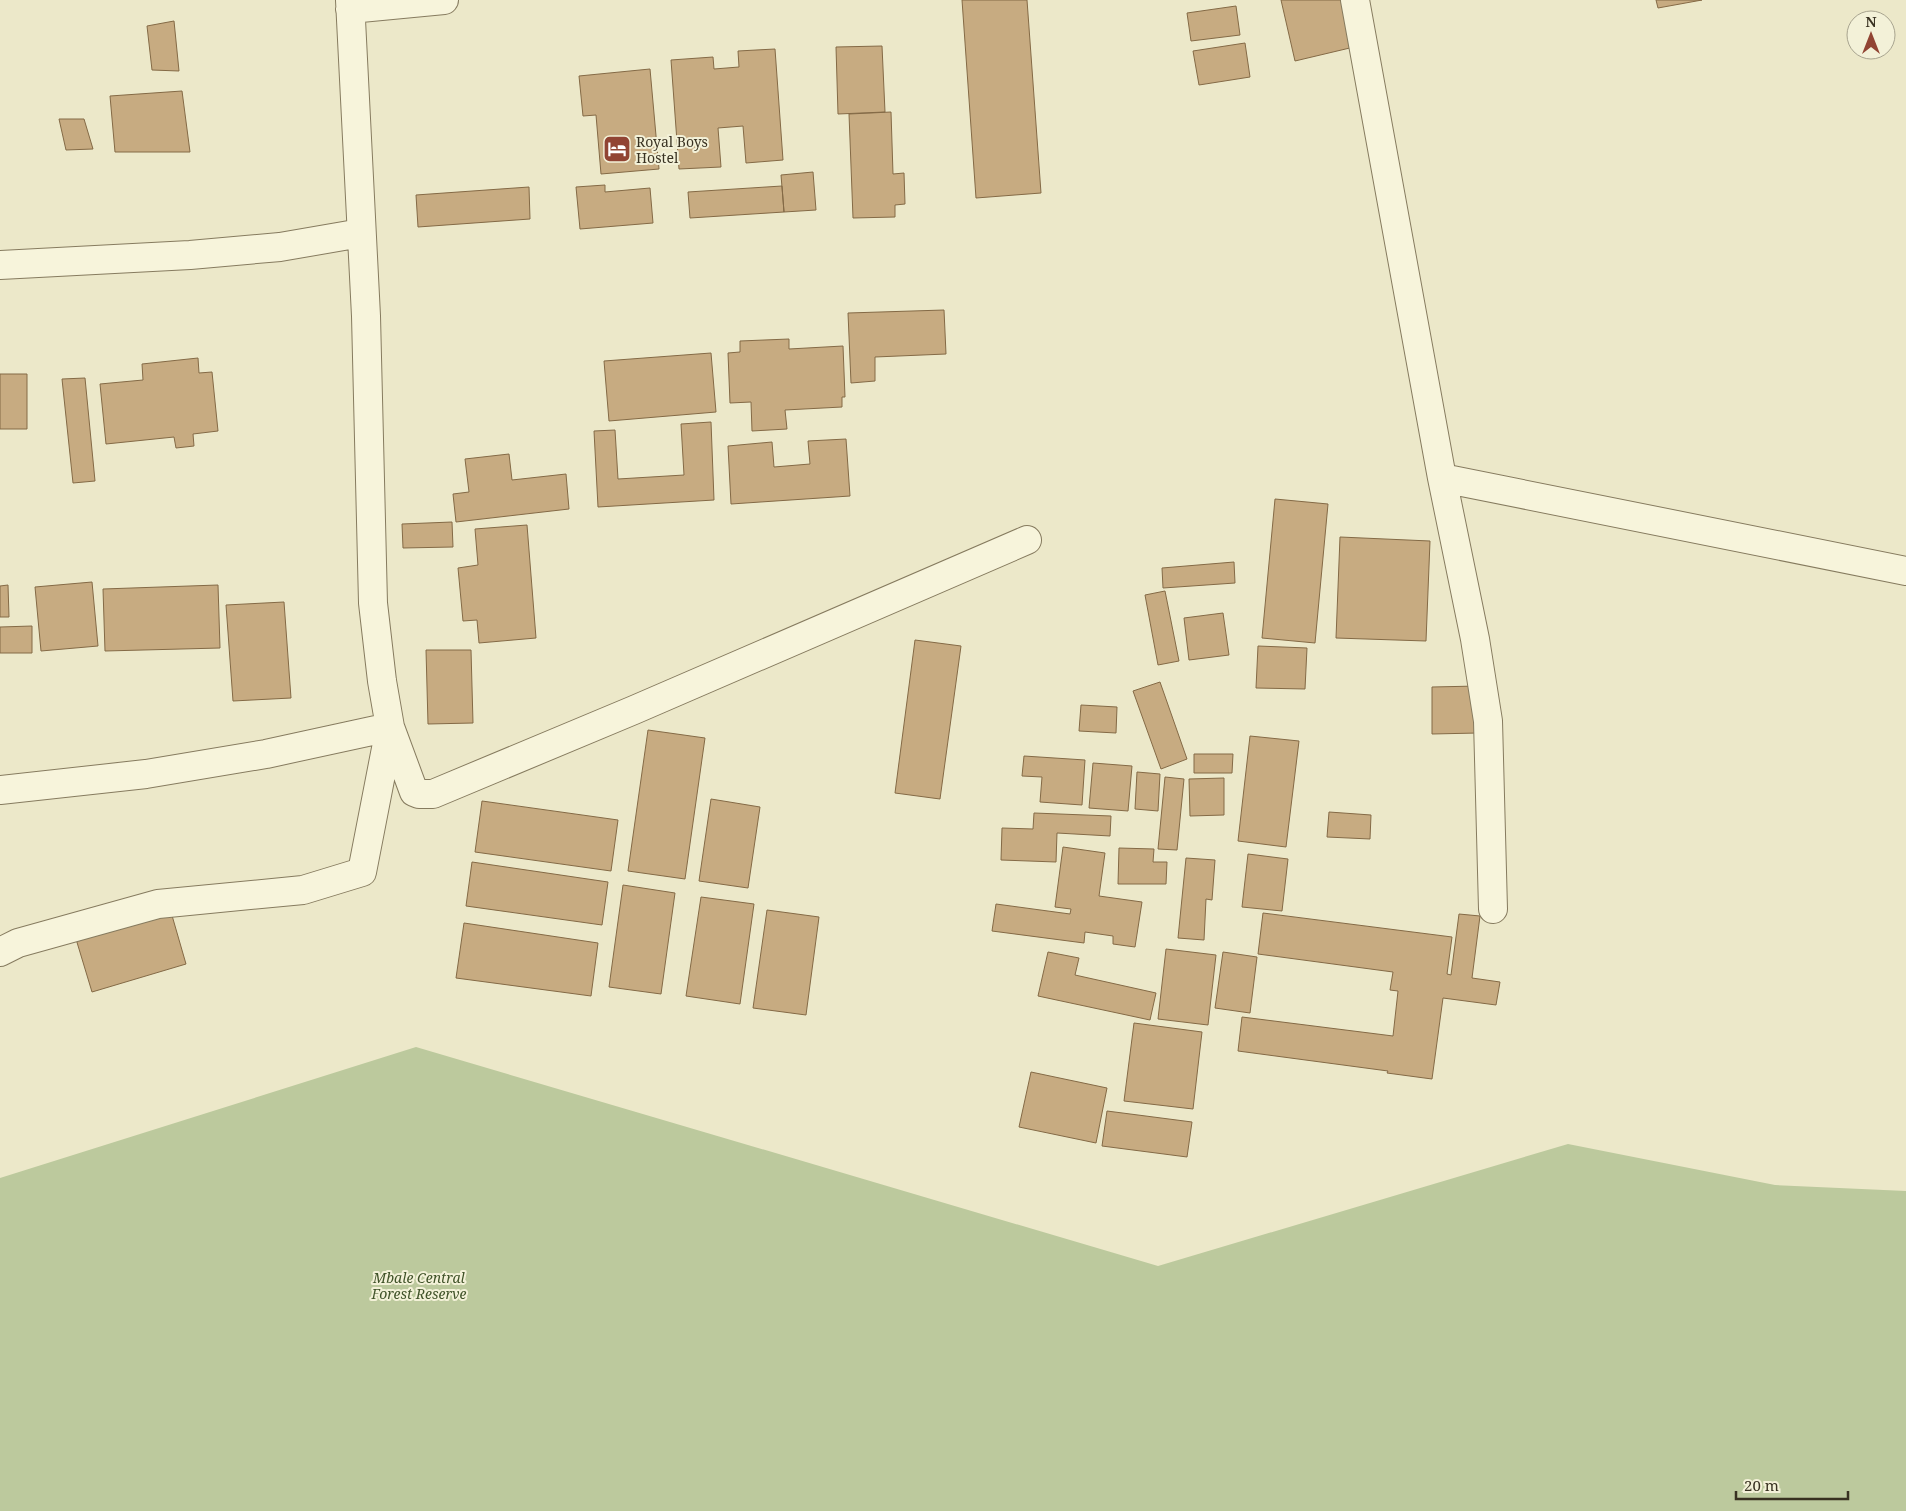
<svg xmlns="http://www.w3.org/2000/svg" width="1906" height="1511" viewBox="0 0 1906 1511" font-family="'Noto Serif',serif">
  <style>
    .green { fill: #bcc99d }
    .building { fill: #c7ab81; stroke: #846a46 }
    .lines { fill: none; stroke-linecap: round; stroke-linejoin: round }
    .street-casing { stroke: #867b5f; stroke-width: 30 }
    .street { stroke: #f7f4db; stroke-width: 28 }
    .labels { text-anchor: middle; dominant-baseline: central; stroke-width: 4; stroke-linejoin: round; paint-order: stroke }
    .poi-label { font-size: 14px; fill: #383121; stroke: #f3f1d8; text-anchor: start }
    .park-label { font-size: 14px; font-style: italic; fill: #405329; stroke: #f3f1d8 }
  </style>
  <rect width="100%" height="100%" fill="#ece8c9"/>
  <path class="green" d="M 416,1047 L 1158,1266 L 1568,1144 L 1775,1185 L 1906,1191 L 1906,1511 L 0,1511 L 0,1178 Z"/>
  <path class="building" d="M 962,0 L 1027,0 L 1041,193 L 976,198 Z
    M 1281,0 L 1343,0 L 1354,47 L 1295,61 Z
    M 1656,0 L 1702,0 L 1658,8 Z
    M 1236,6 L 1240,35 L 1191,41 L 1187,13 Z
    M 174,21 L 179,71 L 152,70 L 147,26 Z
    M 1245,43 L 1250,77 L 1199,85 L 1193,51 Z
    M 882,46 L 885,112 L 838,114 L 836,47 Z
    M 775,49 L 783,160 L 746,163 L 743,126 L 718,128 L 721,167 L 679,169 L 671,60 L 713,57 L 714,69 L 739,67 L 738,51 Z
    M 650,69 L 659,169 L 601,174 L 596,115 L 583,116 L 579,76 Z
    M 182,91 L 190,152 L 115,152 L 110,96 Z
    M 891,112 L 893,174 L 904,173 L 905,204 L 895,205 L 895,217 L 853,218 L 849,114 Z
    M 59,119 L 84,119 L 93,149 L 66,150 Z
    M 813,172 L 816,210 L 784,212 L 781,175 Z
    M 605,185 L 605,192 L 650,188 L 653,223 L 580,229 L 576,187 Z
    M 782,186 L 784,212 L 690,218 L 688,192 Z
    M 529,187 L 530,219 L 418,227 L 416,195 Z
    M 944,310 L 946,354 L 875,357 L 875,381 L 851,383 L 848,313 Z
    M 789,339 L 789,349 L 843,346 L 845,397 L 842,397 L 842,407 L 785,410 L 787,429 L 752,431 L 751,402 L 730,403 L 728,353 L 740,352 L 740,341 Z
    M 711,353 L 716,412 L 609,421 L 604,361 Z
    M 198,358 L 199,373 L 212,372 L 218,431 L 193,434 L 194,446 L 176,448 L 174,437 L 106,444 L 100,384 L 143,380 L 142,364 Z
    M 0,374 L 27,374 L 27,429 L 0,429 Z
    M 85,378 L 95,481 L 73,483 L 62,379 Z
    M 711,422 L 714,500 L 598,507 L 594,431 L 615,430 L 618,479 L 684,475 L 681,424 Z
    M 846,439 L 850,496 L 731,504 L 728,446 L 772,442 L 774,467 L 810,464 L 808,441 Z
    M 509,454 L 512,480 L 566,474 L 569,509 L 456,522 L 453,494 L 469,492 L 465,459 Z
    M 1275,499 L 1328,504 L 1315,643 L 1262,638 Z
    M 452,522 L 453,547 L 403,548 L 402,524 Z
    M 527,525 L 536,638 L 479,643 L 477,620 L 463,621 L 458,568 L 478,565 L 475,529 Z
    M 1340,537 L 1430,541 L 1426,641 L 1336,638 Z
    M 1234,562 L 1235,583 L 1163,588 L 1162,568 Z
    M 92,582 L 98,646 L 41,651 L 35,587 Z
    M 8,585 L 9,617 L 0,617 L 0,586 Z
    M 218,585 L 220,648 L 105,651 L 103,589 Z
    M 1165,591 L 1179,661 L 1158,665 L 1145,595 Z
    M 284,602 L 291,698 L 233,701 L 226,605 Z
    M 1223,613 L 1229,655 L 1189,660 L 1184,618 Z
    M 32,626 L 32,653 L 0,653 L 0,627 Z
    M 915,640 L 961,646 L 940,799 L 895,793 Z
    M 1258,646 L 1307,648 L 1305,689 L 1256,688 Z
    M 426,650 L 471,650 L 473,723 L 428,724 Z
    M 1160,682 L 1187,759 L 1161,769 L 1133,691 Z
    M 1478,686 L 1478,733 L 1432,734 L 1432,687 Z
    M 1081,705 L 1117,707 L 1116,733 L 1079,731 Z
    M 648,730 L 705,738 L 685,879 L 628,871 Z
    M 1250,736 L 1299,741 L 1286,847 L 1238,841 Z
    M 1194,754 L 1233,754 L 1232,773 L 1194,773 Z
    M 1024,756 L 1085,760 L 1082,805 L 1040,802 L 1042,777 L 1022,776 Z
    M 1093,763 L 1132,766 L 1128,811 L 1089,808 Z
    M 1137,772 L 1160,774 L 1158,811 L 1135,809 Z
    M 1165,777 L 1184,779 L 1177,850 L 1158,849 Z
    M 1224,778 L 1224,815 L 1190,816 L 1189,779 Z
    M 711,799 L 760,807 L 748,888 L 699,881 Z
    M 482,801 L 618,820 L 611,871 L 475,852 Z
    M 1329,812 L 1371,815 L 1370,839 L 1327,837 Z
    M 1034,813 L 1111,816 L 1110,836 L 1057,833 L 1056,862 L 1001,860 L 1002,828 L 1033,829 Z
    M 1063,847 L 1105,853 L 1099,896 L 1142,902 L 1135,947 L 1113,944 L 1113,936 L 1085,932 L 1084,943 L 992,931 L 996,904 L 1070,914 L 1071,909 L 1055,907 Z
    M 1119,848 L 1154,849 L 1153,862 L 1167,862 L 1166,884 L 1118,884 Z
    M 1248,854 L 1288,859 L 1282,911 L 1242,907 Z
    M 1186,858 L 1215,860 L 1212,900 L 1206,899 L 1204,940 L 1178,938 Z
    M 472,862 L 608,882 L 602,925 L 466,906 Z
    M 623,885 L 675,893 L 661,994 L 609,987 Z
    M 701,897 L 754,904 L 740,1004 L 686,996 Z
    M 767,910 L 819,917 L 806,1015 L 753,1008 Z
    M 171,912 L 186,964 L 92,992 L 76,939 Z
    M 1263,913 L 1452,937 L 1447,974 L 1451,975 L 1459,914 L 1480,916 L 1472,978 L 1500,982 L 1496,1005 L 1443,998 L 1432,1079 L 1387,1073 L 1388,1071 L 1238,1051 L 1242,1017 L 1393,1036 L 1398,991 L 1390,990 L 1393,972 L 1258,954 Z
    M 464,923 L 598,943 L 591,996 L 456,978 Z
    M 1166,949 L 1216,955 L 1208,1025 L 1158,1019 Z
    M 1048,952 L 1079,958 L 1075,975 L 1156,993 L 1150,1020 L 1038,996 Z
    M 1223,952 L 1257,957 L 1250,1013 L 1215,1008 Z
    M 1134,1023 L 1202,1032 L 1193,1109 L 1124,1101 Z
    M 1031,1072 L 1107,1088 L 1096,1143 L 1019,1127 Z
    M 1107,1111 L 1192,1122 L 1187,1157 L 1102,1146 Z"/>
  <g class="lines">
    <defs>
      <path id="street" d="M 350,0 L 366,316 L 373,603 L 382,681 L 390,727 L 414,792 L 419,794 L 433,794 L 634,710 L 1027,540
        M 1355,0 L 1442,478 L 1475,639 L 1488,721 L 1493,909
        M 350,9 L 444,0
        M 0,265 L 190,255 L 280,247 L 361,233
        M 1442,478 L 1906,571
        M 0,790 L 146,774 L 266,754 L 390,727
        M 0,952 L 18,943 L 158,904 L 303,890 L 362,872 L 390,728"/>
    </defs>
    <use href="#street" class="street-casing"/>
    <use href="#street" class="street"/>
  </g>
  <defs>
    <symbol id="hotel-square" viewBox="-11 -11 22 22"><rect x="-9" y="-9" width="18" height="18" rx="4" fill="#914433" stroke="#f3f1d8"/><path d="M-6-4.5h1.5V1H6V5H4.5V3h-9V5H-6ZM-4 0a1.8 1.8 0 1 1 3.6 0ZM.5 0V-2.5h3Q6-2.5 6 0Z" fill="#fff"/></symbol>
  </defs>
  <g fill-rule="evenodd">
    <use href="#hotel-square" x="601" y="133" width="32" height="32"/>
  </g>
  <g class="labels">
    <g class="poi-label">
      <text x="636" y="141">Royal Boys<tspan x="636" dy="16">Hostel</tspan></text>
    </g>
    <g class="park-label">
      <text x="419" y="1277">Mbale Central<tspan x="419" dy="16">Forest Reserve</tspan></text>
    </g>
  </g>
  <g transform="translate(1871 35)"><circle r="24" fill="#f3f1d8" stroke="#a8a48f"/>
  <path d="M0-4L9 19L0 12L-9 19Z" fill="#914433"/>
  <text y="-8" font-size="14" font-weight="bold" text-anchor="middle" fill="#383121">N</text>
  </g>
  <path d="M1736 1491v8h112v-8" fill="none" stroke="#383121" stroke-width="2.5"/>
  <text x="1744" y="1491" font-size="15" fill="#383121" stroke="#f3f1d8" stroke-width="4" paint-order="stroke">20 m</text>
</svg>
